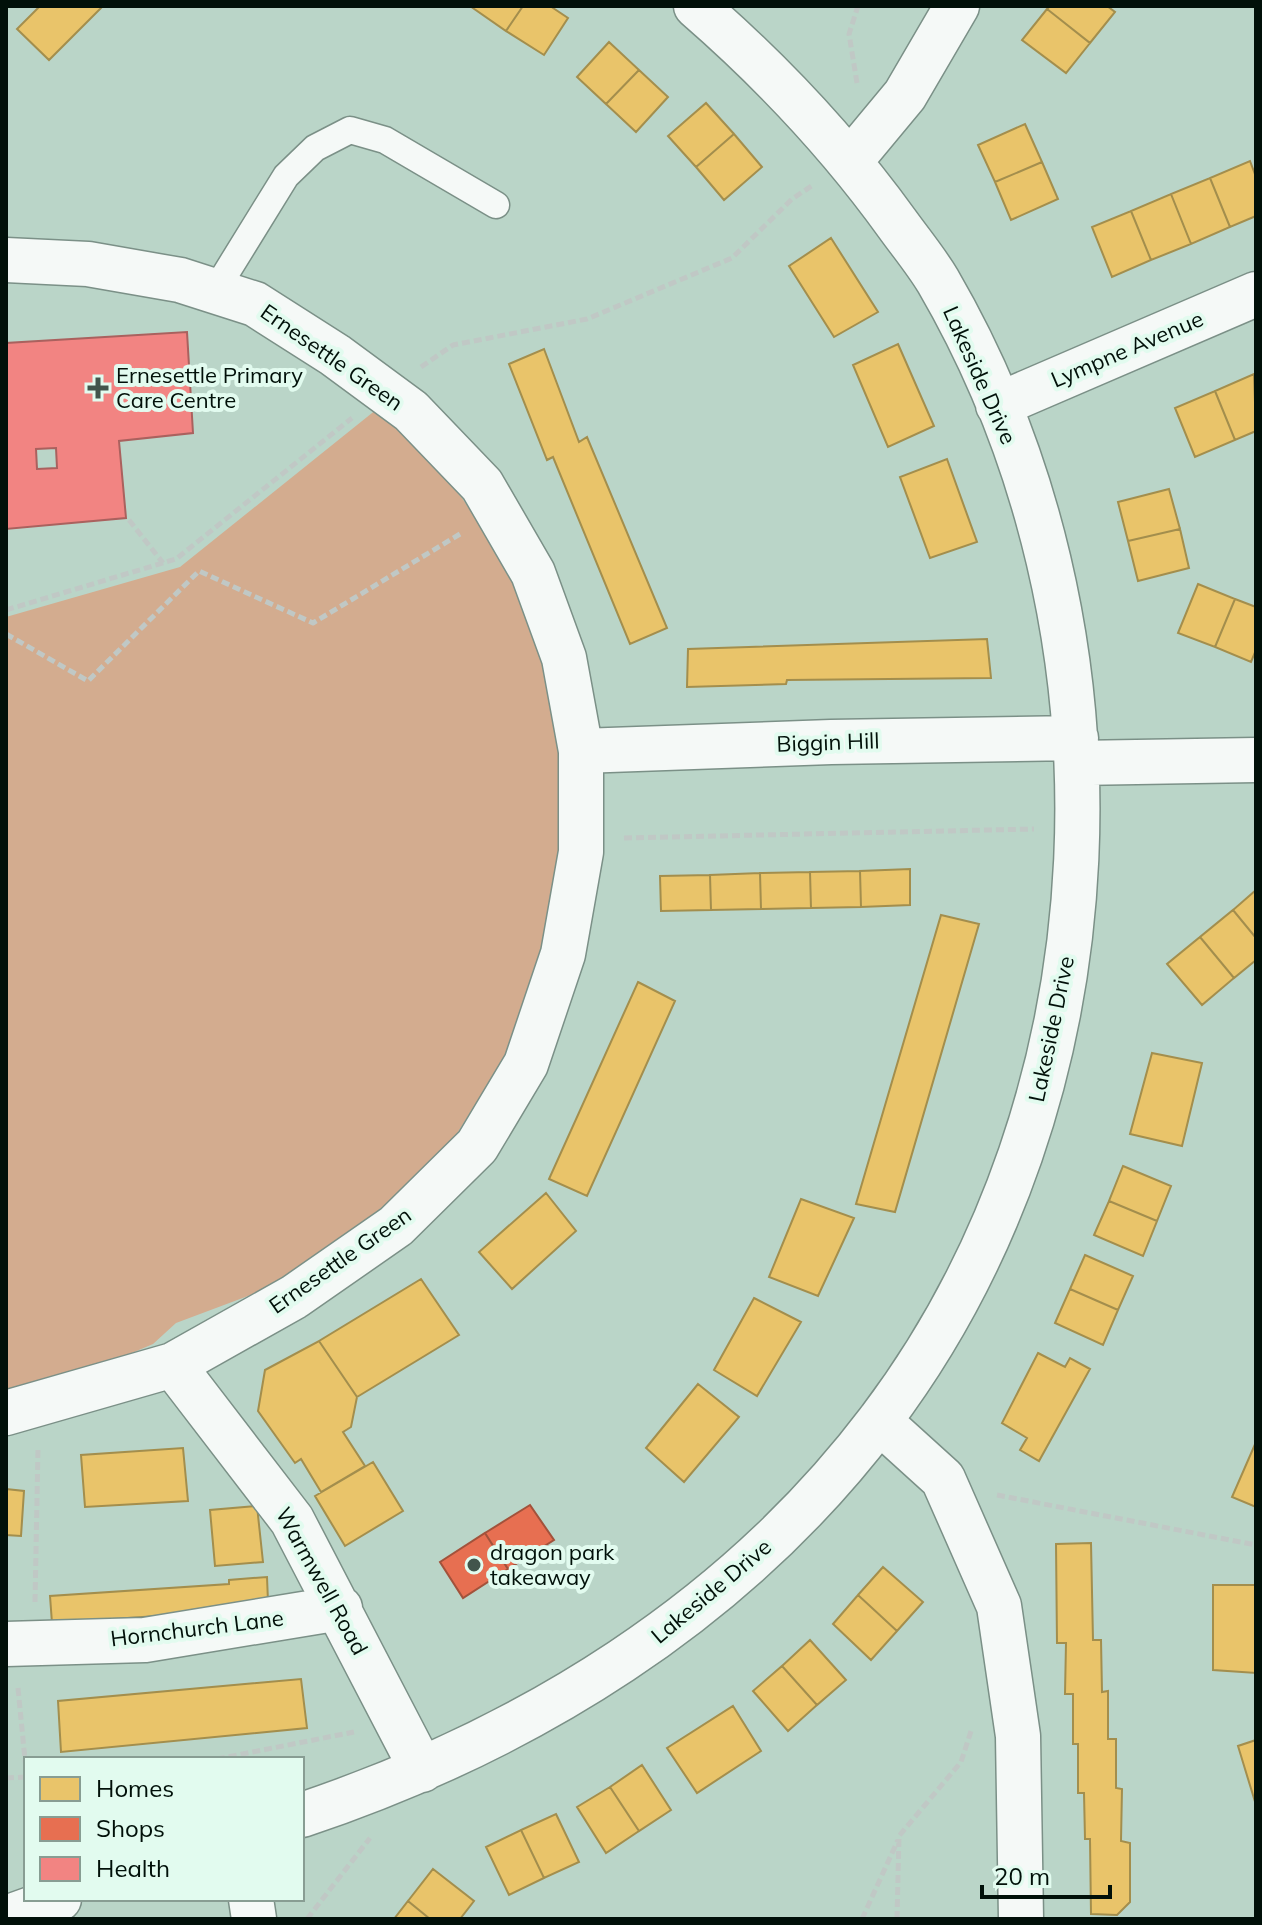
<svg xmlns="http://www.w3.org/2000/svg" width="1262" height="1925" viewBox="0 0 1262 1925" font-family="Mulish,sans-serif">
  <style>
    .green { fill: #d3ac8f }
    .homes { fill: #e9c46a; stroke: #a38e4d; stroke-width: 2 }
    .shops { fill: #e76f51; stroke: #a2523b; stroke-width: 2 }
    .health { fill: #f28482; stroke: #aa615e; stroke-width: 2; fill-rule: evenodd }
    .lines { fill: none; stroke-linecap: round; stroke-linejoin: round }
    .service-casing { stroke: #7b9087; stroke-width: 29 }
    .minor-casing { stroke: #7b9087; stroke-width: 47 }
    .path { stroke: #c0c8c5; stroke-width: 5; stroke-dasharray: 8 4; stroke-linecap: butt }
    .service { stroke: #f5f9f7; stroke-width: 26 }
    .minor { stroke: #f5f9f7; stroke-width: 44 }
    .poi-dot { fill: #42554c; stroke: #e2fbef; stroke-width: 3 }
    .labels { text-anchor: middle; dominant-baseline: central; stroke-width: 8; stroke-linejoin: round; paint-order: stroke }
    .street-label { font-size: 22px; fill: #011009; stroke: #e2fbef }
    .poi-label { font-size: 22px; fill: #011009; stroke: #e2fbef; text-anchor: start }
  </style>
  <rect width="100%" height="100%" fill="#bad5c8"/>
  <path class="green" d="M 377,409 L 400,427 L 462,498 L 509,568 L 541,654 L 561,751 L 563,821 L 555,914 L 518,1036 L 448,1148 L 341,1244 L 280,1284 L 176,1323 L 153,1344 L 113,1361 L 6,1392 L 6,617 L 180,567 Z"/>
  <path class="homes" d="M 40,6 L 103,6 L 49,60 L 17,29 Z
    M 470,6 L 523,6 L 506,31 Z
    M 523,6 L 550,6 L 568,18 L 544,55 L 506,31 Z
    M 1050,6 L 1107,6 L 1115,12 L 1090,43 L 1047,9 Z
    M 1047,9 L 1090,43 L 1066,73 L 1022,40 Z
    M 609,42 L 639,70 L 606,104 L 577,77 Z
    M 639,70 L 668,97 L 636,132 L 606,104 Z
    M 706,103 L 734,134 L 696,167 L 668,136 Z
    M 1025,124 L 1042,162 L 995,182 L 978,145 Z
    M 734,134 L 762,167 L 724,200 L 696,167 Z
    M 1250,161 L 1256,177 L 1256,216 L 1230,227 L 1210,178 Z
    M 1042,162 L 1058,199 L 1011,220 L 995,182 Z
    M 1210,178 L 1230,227 L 1191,244 L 1171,194 Z
    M 1171,194 L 1191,244 L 1151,260 L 1131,211 Z
    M 1131,211 L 1151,260 L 1112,277 L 1092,227 Z
    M 831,238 L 878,312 L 834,337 L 789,266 Z
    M 898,344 L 934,426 L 888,447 L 853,365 Z
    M 544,349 L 579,442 L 587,437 L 667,628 L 630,644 L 553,457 L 547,460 L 509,364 Z
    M 1254,374 L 1256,431 L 1235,440 L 1215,391 Z
    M 1215,391 L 1235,440 L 1195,457 L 1175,408 Z
    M 947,459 L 977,542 L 930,558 L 900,477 Z
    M 1169,489 L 1180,529 L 1128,541 L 1118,502 Z
    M 1180,529 L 1189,568 L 1138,581 L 1128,541 Z
    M 1198,584 L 1235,599 L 1215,647 L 1178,633 Z
    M 1235,599 L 1256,607 L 1256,650 L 1251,662 L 1215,647 Z
    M 987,639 L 991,678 L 787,680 L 786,684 L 687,687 L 688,649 Z
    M 910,869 L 910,905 L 861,907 L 860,871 Z
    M 860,871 L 861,907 L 811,908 L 810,872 Z
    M 810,872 L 811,908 L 761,909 L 760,873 Z
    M 760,873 L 761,909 L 711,910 L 710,875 Z
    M 710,875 L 711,910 L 661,911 L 660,876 Z
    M 1256,890 L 1256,938 L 1233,910 Z
    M 1233,910 L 1256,938 L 1256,960 L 1234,978 L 1200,937 Z
    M 941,915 L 979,924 L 895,1212 L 856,1204 Z
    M 1200,937 L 1234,978 L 1202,1005 L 1167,964 Z
    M 638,982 L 675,1001 L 587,1196 L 549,1179 Z
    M 1152,1053 L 1202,1063 L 1182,1146 L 1130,1134 Z
    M 1123,1166 L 1171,1186 L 1157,1221 L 1109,1201 Z
    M 546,1193 L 576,1231 L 512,1289 L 479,1252 Z
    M 801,1199 L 854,1218 L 818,1296 L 769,1277 Z
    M 1109,1201 L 1157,1221 L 1143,1256 L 1094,1235 Z
    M 1085,1255 L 1133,1276 L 1118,1310 L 1070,1289 Z
    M 421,1279 L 459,1335 L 357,1397 L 319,1341 Z
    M 1070,1289 L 1118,1310 L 1103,1345 L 1055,1323 Z
    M 754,1298 L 801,1322 L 757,1396 L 714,1370 Z
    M 319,1341 L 357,1397 L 351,1427 L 343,1432 L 365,1466 L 321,1492 L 301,1459 L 295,1463 L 258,1411 L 265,1370 Z
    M 1038,1353 L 1065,1367 L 1070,1358 L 1090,1369 L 1039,1461 L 1020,1450 L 1027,1438 L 1002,1423 Z
    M 698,1384 L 739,1417 L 684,1482 L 646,1448 Z
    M 1256,1442 L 1256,1507 L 1232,1497 Z
    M 183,1448 L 188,1501 L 85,1507 L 81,1455 Z
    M 373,1462 L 403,1511 L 345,1546 L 315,1496 Z
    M 6,1489 L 24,1491 L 21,1536 L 6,1535 Z
    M 257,1506 L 263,1562 L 215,1566 L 210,1510 Z
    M 1091,1543 L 1093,1640 L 1101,1640 L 1102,1692 L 1108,1691 L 1108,1739 L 1116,1739 L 1116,1788 L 1122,1789 L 1121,1841 L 1130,1843 L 1130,1902 L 1117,1915 L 1091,1914 L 1090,1839 L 1085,1839 L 1084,1793 L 1078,1793 L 1078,1744 L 1073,1744 L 1073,1694 L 1065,1694 L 1066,1643 L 1057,1643 L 1056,1544 Z
    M 883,1567 L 923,1602 L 897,1631 L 858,1595 Z
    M 267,1577 L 268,1602 L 233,1611 L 52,1623 L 50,1596 L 229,1584 L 229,1580 Z
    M 1213,1585 L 1256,1585 L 1256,1673 L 1213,1670 Z
    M 858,1595 L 897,1631 L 871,1660 L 833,1624 Z
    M 810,1640 L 846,1680 L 817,1705 L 782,1666 Z
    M 782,1666 L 817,1705 L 788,1731 L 753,1691 Z
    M 301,1679 L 307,1728 L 61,1752 L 58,1701 Z
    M 733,1706 L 761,1751 L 697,1793 L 667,1748 Z
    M 1256,1740 L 1256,1805 L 1238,1746 Z
    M 642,1765 L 671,1810 L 639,1831 L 610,1787 Z
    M 610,1787 L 639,1831 L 606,1853 L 577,1807 Z
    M 556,1814 L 579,1862 L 544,1878 L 521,1830 Z
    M 521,1830 L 544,1878 L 509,1895 L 486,1847 Z
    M 433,1869 L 474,1901 L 460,1919 L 430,1919 L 408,1901 Z
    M 408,1901 L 430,1919 L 394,1919 Z"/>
  <path class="shops" d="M 530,1505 L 554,1540 L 508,1569 L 485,1533 Z
    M 485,1533 L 508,1569 L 463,1598 L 440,1562 Z"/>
  <path class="health" d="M 187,332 L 193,433 L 119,441 L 126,518 L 6,529 L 6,343 ZM 56,448 L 57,468 L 37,469 L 36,449 Z"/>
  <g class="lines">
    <defs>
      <path id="service" d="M 215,291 L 286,176 L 315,148 L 350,130 L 385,140 L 496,205"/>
      <path id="minor" d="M 851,160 L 905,95 L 957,6
        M 6,260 L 88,264 L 180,280 L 255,304 L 335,355 L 411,411 L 482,485 L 533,573 L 564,658 L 581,751 L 581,852 L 563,954 L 526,1064 L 477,1146 L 396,1226 L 294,1297 L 173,1365 L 6,1413
        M 998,405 L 1256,294
        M 581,751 L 831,742 L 1076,738
        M 1077,763 L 1256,760
        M 173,1365 L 292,1520 L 422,1770
        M 879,1421 L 943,1479 L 999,1606 L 1018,1736 L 1021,1919
        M 6,1644 L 145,1640 L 340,1608
        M 302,1815 C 528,1739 735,1612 880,1420 C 1124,1097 1140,628 938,281 C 926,261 911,243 898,225 C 839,143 772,72 696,6
        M 251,1899 L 254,1919
        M 6,1918 L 59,1899"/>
    </defs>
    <use href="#service" class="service-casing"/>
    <use href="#minor" class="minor-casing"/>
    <path class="path" d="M 857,83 L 849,34 L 858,6
      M 421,367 L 453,345 L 587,319 L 732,258 L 792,199 L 813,185
      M 129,520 L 163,563
      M 6,610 L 176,559 L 352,418
      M 6,634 L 88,681 L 199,571 L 313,623 L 460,534
      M 624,838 L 1034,829
      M 997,1495 L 1256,1545
      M 35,1602 L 38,1448
      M 18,1688 L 26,1770
      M 217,1759 L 354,1732
      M 6,1778 L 26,1777
      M 307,1919 L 370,1838
      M 862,1919 L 898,1840
      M 897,1919 L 899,1836 L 961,1762 L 972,1728"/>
    <use href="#service" class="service"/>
    <use href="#minor" class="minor"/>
  </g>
  <g class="poi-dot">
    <path d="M94 376h8v8h8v8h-8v8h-8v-8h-8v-8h8z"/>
    <circle cx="474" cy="1565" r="8"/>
  </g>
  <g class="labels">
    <g class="street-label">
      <text transform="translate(1127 349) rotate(-23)">Lympne Avenue</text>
      <text transform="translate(332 357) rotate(35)">Ernesettle Green</text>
      <text transform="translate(980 375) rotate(66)">Lakeside Drive</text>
      <text transform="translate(828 742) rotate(-2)">Biggin Hill</text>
      <text transform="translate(1051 1029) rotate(-78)">Lakeside Drive</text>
      <text transform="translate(340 1260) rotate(-35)">Ernesettle Green</text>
      <text transform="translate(322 1581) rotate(61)">Warmwell Road</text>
      <text transform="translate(711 1591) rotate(-40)">Lakeside Drive</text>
      <text transform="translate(197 1628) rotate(-7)">Hornchurch Lane</text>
    </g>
    <g class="poi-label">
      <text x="116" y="375">Ernesettle Primary<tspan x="116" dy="25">Care Centre</tspan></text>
      <text x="490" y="1552">dragon park<tspan x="490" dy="25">takeaway</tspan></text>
    </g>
  </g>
  <rect width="1262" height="1925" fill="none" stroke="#011009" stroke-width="16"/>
  <rect x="24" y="1757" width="280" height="144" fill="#e2fbef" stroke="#889d93" stroke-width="2"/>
  <rect x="40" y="1777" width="40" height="24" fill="#e9c46a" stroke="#889d93" stroke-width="2"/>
  <text x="96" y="1797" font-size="24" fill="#011009">Homes</text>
  <rect x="40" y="1817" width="40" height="24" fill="#e76f51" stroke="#889d93" stroke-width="2"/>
  <text x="96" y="1837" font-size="24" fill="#011009">Shops</text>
  <rect x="40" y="1857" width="40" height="24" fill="#f28482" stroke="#889d93" stroke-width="2"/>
  <text x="96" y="1877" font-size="24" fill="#011009">Health</text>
  <path d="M982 1885v12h128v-12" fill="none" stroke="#011009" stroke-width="4"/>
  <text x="994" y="1885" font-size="24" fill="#011009" stroke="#e2fbef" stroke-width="6" paint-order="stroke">20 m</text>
</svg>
